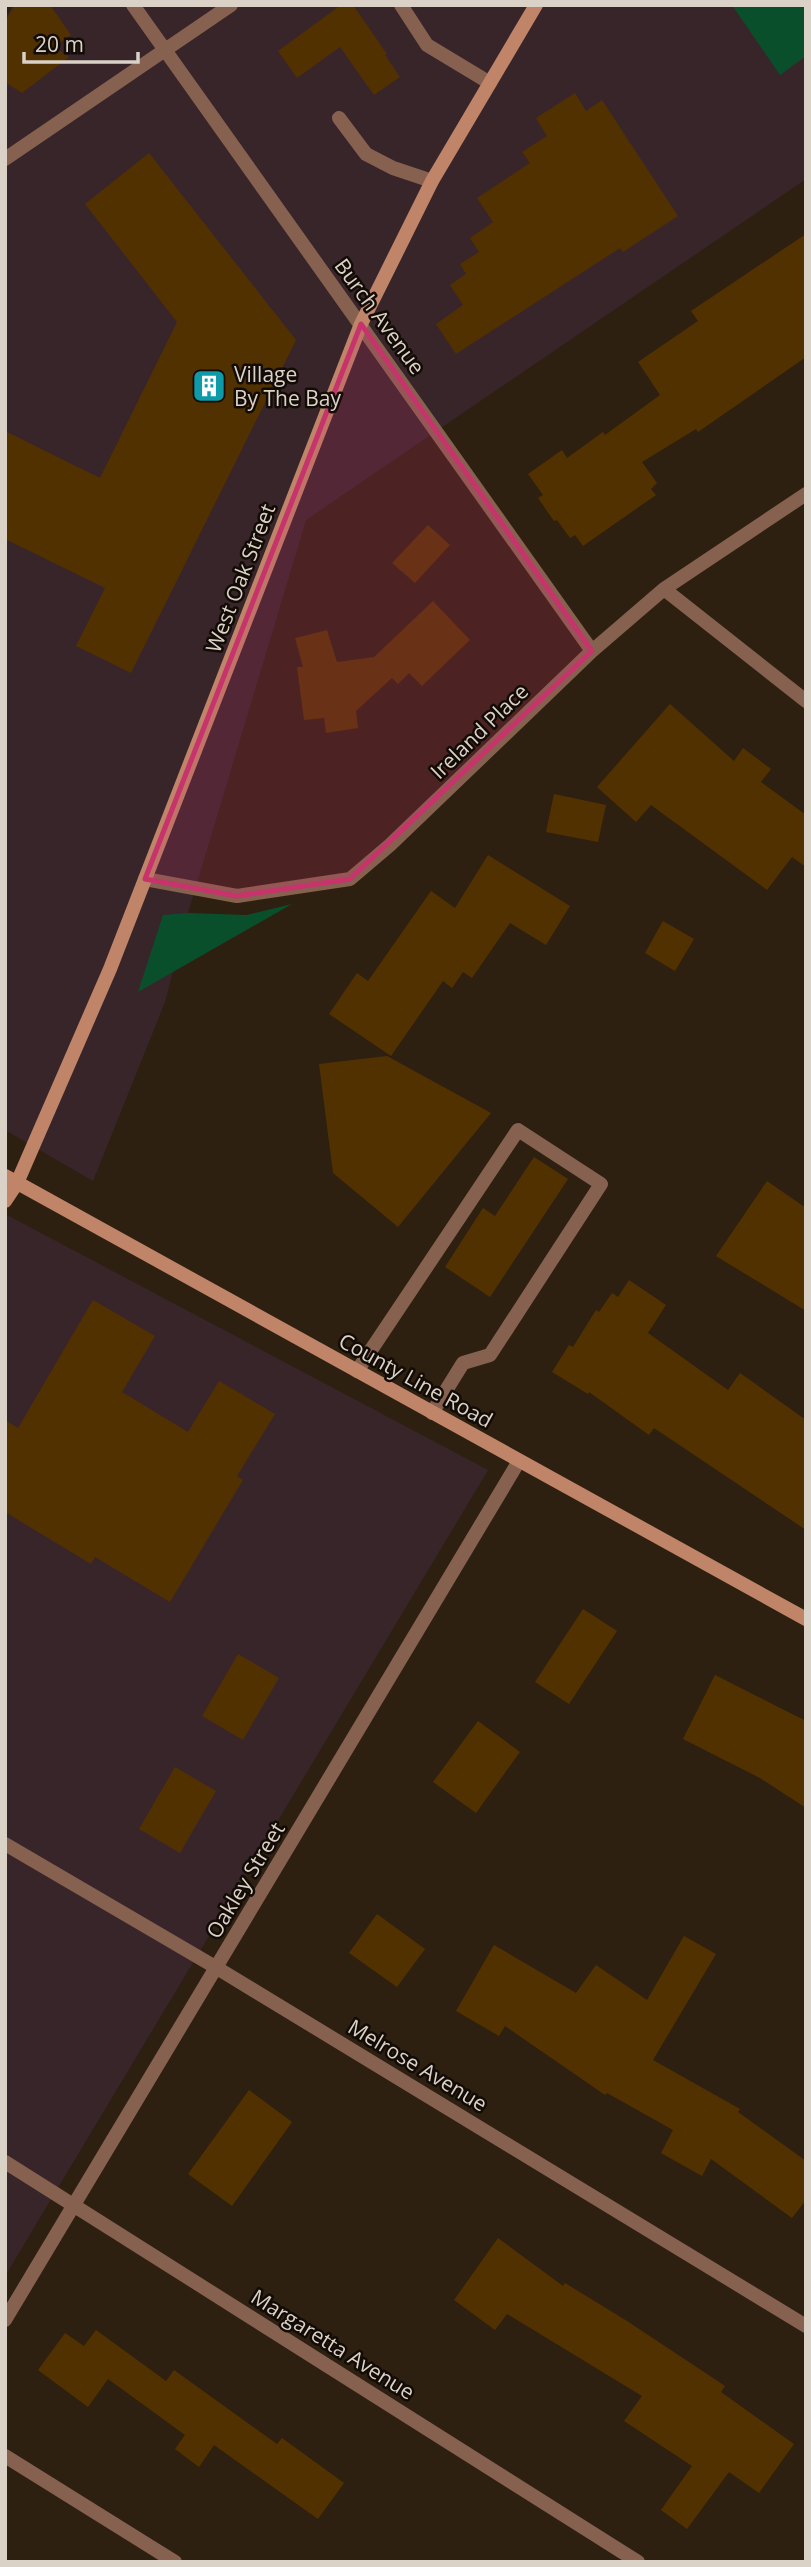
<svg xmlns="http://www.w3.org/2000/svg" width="811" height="2567" viewBox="0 0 811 2567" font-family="'Open Sans',sans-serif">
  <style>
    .commercial { fill: #38252a }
    .green { fill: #0a4f2b }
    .building { fill: #523101 }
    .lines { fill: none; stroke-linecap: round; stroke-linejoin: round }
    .lane { stroke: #876150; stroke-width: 14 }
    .street { stroke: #876150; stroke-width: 14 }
    .secondary { stroke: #c08468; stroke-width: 14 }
    .marked { fill: #c6346b; fill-opacity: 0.2; stroke: #c6346b; stroke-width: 5; stroke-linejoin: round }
    .labels { text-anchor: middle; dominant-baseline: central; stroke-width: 5; stroke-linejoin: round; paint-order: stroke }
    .street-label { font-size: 21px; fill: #dad1c7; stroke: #120b06 }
    .poi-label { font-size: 21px; fill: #dad1c7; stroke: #120b06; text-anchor: start }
  </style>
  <rect width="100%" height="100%" fill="#2e2011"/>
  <path class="commercial" d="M 13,5 L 806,5 L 806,179 L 306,520 L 188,913 L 165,1002 L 93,1181 L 5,1130 L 5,19 Z
    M 5,1214 L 488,1470 L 5,2276 Z"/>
  <path class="green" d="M 732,5 L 806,5 L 806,56 L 780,75 Z
    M 292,904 L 138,992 L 163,915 L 188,913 L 247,915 Z"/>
  <path class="building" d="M 15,5 L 50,5 L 71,35 L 54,47 L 69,57 L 22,93 L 5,82 L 5,21 Z
    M 341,5 L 353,5 L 387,54 L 385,55 L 400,77 L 374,95 L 340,47 L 297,78 L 278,51 Z
    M 575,93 L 586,111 L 602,100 L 678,216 L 623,252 L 620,248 L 456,354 L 436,324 L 463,305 L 450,285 L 466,274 L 460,264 L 479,252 L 470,238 L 493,222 L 477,198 L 530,163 L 522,152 L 547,136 L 536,118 Z
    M 149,153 L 296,340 L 131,673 L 76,646 L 105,588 L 5,539 L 5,431 L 100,478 L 177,322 L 85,204 Z
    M 806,234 L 806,357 L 698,432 L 696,429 L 642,462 L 657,483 L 651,489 L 656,495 L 583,546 L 575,535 L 570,538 L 557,520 L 554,521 L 538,498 L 543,495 L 528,474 L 562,450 L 567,458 L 603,432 L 605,435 L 660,395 L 638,362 L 698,321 L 691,311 Z
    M 428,525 L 450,545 L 415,583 L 392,563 Z
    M 433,601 L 470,640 L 422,686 L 409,673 L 398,684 L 392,678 L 356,711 L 358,728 L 326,733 L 324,718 L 304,720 L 297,667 L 303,667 L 295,638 L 327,630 L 337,662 L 374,657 Z
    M 670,704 L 734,761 L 743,748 L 771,769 L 761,782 L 806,815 L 806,867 L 792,857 L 767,890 L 651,805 L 636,822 L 597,787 Z
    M 554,794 L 606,805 L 598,842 L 546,832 Z
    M 488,855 L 570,906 L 546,945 L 510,923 L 472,978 L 463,972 L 452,988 L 443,981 L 391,1056 L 329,1014 L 357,973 L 368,981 L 431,891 L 455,908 Z
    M 663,921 L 694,939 L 675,971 L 645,953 Z
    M 387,1056 L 491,1113 L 398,1227 L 333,1173 L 319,1064 Z
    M 534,1157 L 568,1179 L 490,1297 L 445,1267 L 483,1208 L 495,1216 Z
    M 767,1181 L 806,1208 L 806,1311 L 716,1256 Z
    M 629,1280 L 666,1305 L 648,1333 L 728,1390 L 740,1373 L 806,1420 L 806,1530 L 654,1428 L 649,1435 L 589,1392 L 588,1394 L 552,1372 L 569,1345 L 573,1347 L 596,1310 L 599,1312 L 612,1293 L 618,1297 Z
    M 93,1300 L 155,1336 L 122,1392 L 188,1432 L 219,1381 L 275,1414 L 237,1476 L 243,1480 L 170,1602 L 95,1557 L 91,1564 L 5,1512 L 5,1420 L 18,1428 Z
    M 583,1609 L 617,1631 L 569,1704 L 535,1682 Z
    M 238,1654 L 279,1678 L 243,1740 L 202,1716 Z
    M 715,1675 L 806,1721 L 806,1808 L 760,1778 L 683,1739 Z
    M 478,1721 L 520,1752 L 476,1813 L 433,1782 Z
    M 175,1767 L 216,1791 L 180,1853 L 139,1829 Z
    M 377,1914 L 425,1949 L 397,1987 L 349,1953 Z
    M 684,1936 L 716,1954 L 653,2060 L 740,2109 L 738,2112 L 806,2161 L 806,2200 L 792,2218 L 711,2159 L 702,2176 L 661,2153 L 673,2130 L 607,2093 L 605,2095 L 505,2026 L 499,2036 L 456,2011 L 494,1945 L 576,1993 L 596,1965 L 647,2000 Z
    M 249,2090 L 292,2122 L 232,2206 L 188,2174 Z
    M 498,2238 L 563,2286 L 565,2283 L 627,2321 L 725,2386 L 721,2392 L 794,2444 L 759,2493 L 729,2472 L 687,2529 L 661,2510 L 692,2466 L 624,2421 L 642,2396 L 507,2314 L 495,2330 L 454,2300 Z
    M 96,2330 L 166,2381 L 174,2370 L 277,2444 L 282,2438 L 344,2483 L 318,2519 L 214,2445 L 199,2467 L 175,2449 L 185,2435 L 108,2379 L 88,2407 L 38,2370 L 65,2333 L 84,2346 Z"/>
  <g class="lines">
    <path class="lane" d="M 401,5 L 427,45 L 490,83
      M 339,118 L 366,154 L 393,168 L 432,181
      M 357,1371 L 518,1130 L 601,1184 L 490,1355 L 463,1363 L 432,1413
      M 5,2456 L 175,2562"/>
    <path class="street" d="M 133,5 L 592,651
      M 5,159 L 231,5
      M 664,589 L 806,701
      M 145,879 L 237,896 L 350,879 L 390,845 L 592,651 L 664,589 L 806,494
      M 5,1844 L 217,1968 L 806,2326
      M 5,2162 L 638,2562
      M 5,2320 L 519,1461"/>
    <path class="secondary" d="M 5,1176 L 806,1619
      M 5,1201 L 17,1183 L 110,969 L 361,324 L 432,181 L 536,5"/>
  </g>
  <path class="marked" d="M 361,324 L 592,651 L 350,879 L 237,896 L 145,879 Z"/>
  <defs>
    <symbol id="building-square" viewBox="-11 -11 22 22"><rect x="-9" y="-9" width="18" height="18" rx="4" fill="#0f9aa8" stroke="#120b06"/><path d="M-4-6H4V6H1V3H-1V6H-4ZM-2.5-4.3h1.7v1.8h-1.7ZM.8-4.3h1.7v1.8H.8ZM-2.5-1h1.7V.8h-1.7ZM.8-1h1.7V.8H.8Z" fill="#fff"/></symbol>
  </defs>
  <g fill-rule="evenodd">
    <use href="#building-square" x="190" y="367" width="38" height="38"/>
  </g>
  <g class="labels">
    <g class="street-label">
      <text transform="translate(380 316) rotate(54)">Burch Avenue</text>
      <text transform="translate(240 578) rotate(-69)">West Oak Street</text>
      <text transform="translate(479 731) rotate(-44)">Ireland Place</text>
      <text transform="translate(416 1380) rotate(29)">County Line Road</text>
      <text transform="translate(245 1880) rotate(-59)">Oakley Street</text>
      <text transform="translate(418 2065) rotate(31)">Melrose Avenue</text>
      <text transform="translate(333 2344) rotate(32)">Margaretta Avenue</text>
    </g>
    <g class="poi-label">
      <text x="234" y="374">Village<tspan x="234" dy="24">By The Bay</tspan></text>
    </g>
  </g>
  <rect width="811" height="2567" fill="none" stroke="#dad1c7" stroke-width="14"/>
  <path d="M24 52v10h114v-10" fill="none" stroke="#dad1c7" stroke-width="3.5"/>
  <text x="35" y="52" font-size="21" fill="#dad1c7" stroke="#120b06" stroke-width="5" paint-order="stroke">20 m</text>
</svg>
